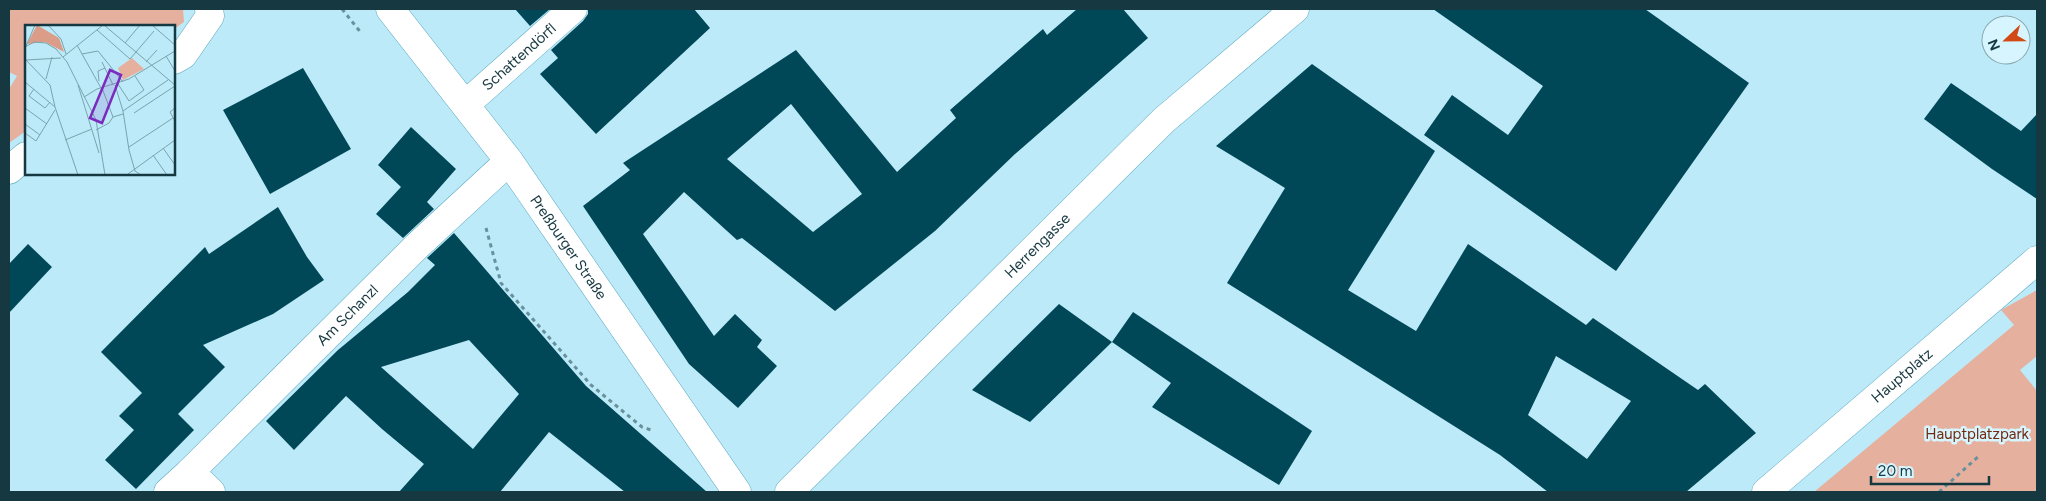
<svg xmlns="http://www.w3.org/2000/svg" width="2046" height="501" viewBox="0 0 2046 501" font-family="Figtree,sans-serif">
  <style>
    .green { fill: #e6b09f }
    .building { fill: #004858; fill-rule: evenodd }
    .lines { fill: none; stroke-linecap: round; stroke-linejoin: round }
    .street-casing { stroke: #58a7be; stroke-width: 29 }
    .secondary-casing { stroke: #58a7be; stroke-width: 29 }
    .path { stroke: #69919c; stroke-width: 3; stroke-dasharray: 4 4; stroke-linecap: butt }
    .street { stroke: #fff; stroke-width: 28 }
    .secondary { stroke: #fff; stroke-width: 28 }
    .labels { text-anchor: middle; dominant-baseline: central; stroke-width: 5; stroke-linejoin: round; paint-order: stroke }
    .street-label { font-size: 15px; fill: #163841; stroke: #d7f5fe }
    .park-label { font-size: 15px; fill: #73290e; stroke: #d7f5fe }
    .inset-road { fill: none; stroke: #7aa3af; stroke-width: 1 }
    .view { fill: #7b2cbf; fill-opacity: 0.15; stroke: #7b2cbf; stroke-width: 2.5 }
    .inset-edge { fill: none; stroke: #163841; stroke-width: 2.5 }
  </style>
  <rect width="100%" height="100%" fill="#bdeaf8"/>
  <path class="green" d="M 9,9 L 183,9 L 184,22 L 174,29 L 174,26 L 26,26 L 26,131 L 9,143 L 9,89 L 17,76 L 9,72 Z
    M 2037,290 L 2037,356 L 2020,370 L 2037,391 L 2037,492 L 1814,492 L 2014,325 L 2001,310 Z"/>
  <path class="building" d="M 515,9 L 550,9 L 530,26 Z
    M 588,9 L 694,9 L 710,28 L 596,134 L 540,74 L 558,58 L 551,50 L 583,21 L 588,14 Z
    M 1077,9 L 1123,9 L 1148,38 L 1015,154 L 935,231 L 835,311 L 742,238 L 737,240 L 684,192 L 643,234 L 714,336 L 735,314 L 762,340 L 757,347 L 777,366 L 738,408 L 689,364 L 583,206 L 630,170 L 623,163 L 796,50 L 897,172 L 956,118 L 950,110 L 1043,29 L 1047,35 ZM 791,104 L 862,194 L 813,232 L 727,159 Z
    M 1433,9 L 1645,9 L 1749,83 L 1616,271 L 1424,135 L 1452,95 L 1508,135 L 1543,86 Z
    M 1312,64 L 1435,151 L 1348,290 L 1416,331 L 1468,244 L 1586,325 L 1593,318 L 1698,390 L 1705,384 L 1756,433 L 1686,492 L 1548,492 L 1500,455 L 1227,283 L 1285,188 L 1216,146 ZM 1556,356 L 1631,401 L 1587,459 L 1528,415 Z
    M 303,68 L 351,149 L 270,194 L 223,110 Z
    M 1951,83 L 2021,131 L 2037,114 L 2037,199 L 1992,169 L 1924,119 Z
    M 411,127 L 456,169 L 427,202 L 434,209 L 403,238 L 376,214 L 401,187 L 378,165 Z
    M 278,207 L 307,257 L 324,280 L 273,314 L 203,345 L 225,367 L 178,414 L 194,430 L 136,489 L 105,460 L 134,430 L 119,416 L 142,393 L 101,352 L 205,247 L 209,254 Z
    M 454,233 L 586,386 L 707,492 L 625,492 L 549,432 L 500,492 L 399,492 L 424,464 L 382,429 L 346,396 L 294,450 L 266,421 L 338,350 L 408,292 L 435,265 L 427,258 ZM 469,340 L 519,394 L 473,449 L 381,367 Z
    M 28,244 L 52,267 L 9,313 L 9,264 Z
    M 1059,304 L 1112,342 L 1030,422 L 972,390 Z
    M 1133,312 L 1312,431 L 1279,485 L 1152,407 L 1171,383 L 1112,342 Z"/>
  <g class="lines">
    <defs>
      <g id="street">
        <path id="s1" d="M 390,9 L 509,161 L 737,492"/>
        <path d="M 174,60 L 183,55 L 210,16 L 209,9"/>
        <path id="s2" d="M 466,104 L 573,9"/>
        <path d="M 9,170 L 26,156"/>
        <path d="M 190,472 L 211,492"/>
        <path id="s3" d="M 168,492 L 190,472 L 417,246 L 509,161"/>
        <path id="s4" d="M 789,492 L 1164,120 L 1295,9"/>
      </g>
      <g id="secondary">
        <path id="s5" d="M 1766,492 L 2037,260"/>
      </g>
    </defs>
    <use href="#street" class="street-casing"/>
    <use href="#secondary" class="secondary-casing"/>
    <path class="path" d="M 342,9 L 362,34
      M 486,228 L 501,283 L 591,385 L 642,427 L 651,430
      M 1939,492 L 1980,455"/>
    <use href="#street" class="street"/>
    <use href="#secondary" class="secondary"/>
  </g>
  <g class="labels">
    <g class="street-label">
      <text stroke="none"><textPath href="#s2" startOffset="71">Schattendörfl</textPath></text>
      <text stroke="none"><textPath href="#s4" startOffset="350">Herrengasse</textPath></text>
      <text stroke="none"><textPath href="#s1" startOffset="298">Preßburger Straße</textPath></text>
      <text stroke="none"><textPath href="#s3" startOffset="252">Am Schanzl</textPath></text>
      <text stroke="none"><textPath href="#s5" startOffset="179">Hauptplatz</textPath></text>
    </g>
    <g class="park-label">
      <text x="1977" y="434">Hauptplatzpark</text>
    </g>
  </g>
  <g transform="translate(25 25)">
    <rect width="150" height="150" fill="#bdeaf8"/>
    <path d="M 107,33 L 119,44 L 98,55 L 93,43 Z" fill="#e6b09f"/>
    <path d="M 12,0 L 34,13 L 39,27 L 20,17 L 2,19 Z" fill="#db9c88"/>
    <path class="inset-road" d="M 23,0 L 36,14 L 41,29M 79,0 L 150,60M 127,0 L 150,20M 72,5 L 105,34 L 129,6M 100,18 L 115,0M 52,20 L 76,63M 1,21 L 10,0M 0,22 L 9,17 L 21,18 L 31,24 L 42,37 L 71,95 L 80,150M 57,29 L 73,26 L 98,57M 141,31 L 150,46M 38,32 L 78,0M 0,34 L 25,60 L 30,82M 1,35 L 36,33M 77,37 L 88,60M 121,37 L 132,25M 21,54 L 27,32M 74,56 L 73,46 L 80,43M 0,57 L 30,82 L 53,150M 93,59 L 104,76M 53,60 L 74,128M 90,60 L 98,86 L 104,125 L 110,146 L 116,150M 77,63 L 88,92M 9,64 L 4,71 L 20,83 L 25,77M 59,72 L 72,64 L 104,54 L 150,26M 104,76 L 119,65 L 110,51M 0,83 L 22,99M 150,83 L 145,87 L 150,96M 98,86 L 143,55M 109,88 L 150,61M 0,99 L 15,110M 71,105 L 84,98 L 88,92 L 98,89M 0,108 L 11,116 L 30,85M 40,115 L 67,104M 104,122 L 148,93M 138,123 L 150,140M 128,130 L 142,150M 103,149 L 150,115"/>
    <path class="view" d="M 85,45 L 96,50 L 77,98 L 65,93 Z"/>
    <rect width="150" height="150" class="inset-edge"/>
  </g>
  <rect width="2046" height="501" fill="none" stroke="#163841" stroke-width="20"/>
  <g transform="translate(2006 40) rotate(248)"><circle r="24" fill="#d7f5fe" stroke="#8aa9b2"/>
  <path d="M0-4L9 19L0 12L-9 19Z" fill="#d14a15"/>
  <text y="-8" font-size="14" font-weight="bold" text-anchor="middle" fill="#163841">N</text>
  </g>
  <path d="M1871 476v8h118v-8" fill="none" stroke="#163841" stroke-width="2.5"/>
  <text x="1878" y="476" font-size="15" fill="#163841" stroke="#d7f5fe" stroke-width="4" paint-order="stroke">20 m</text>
</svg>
